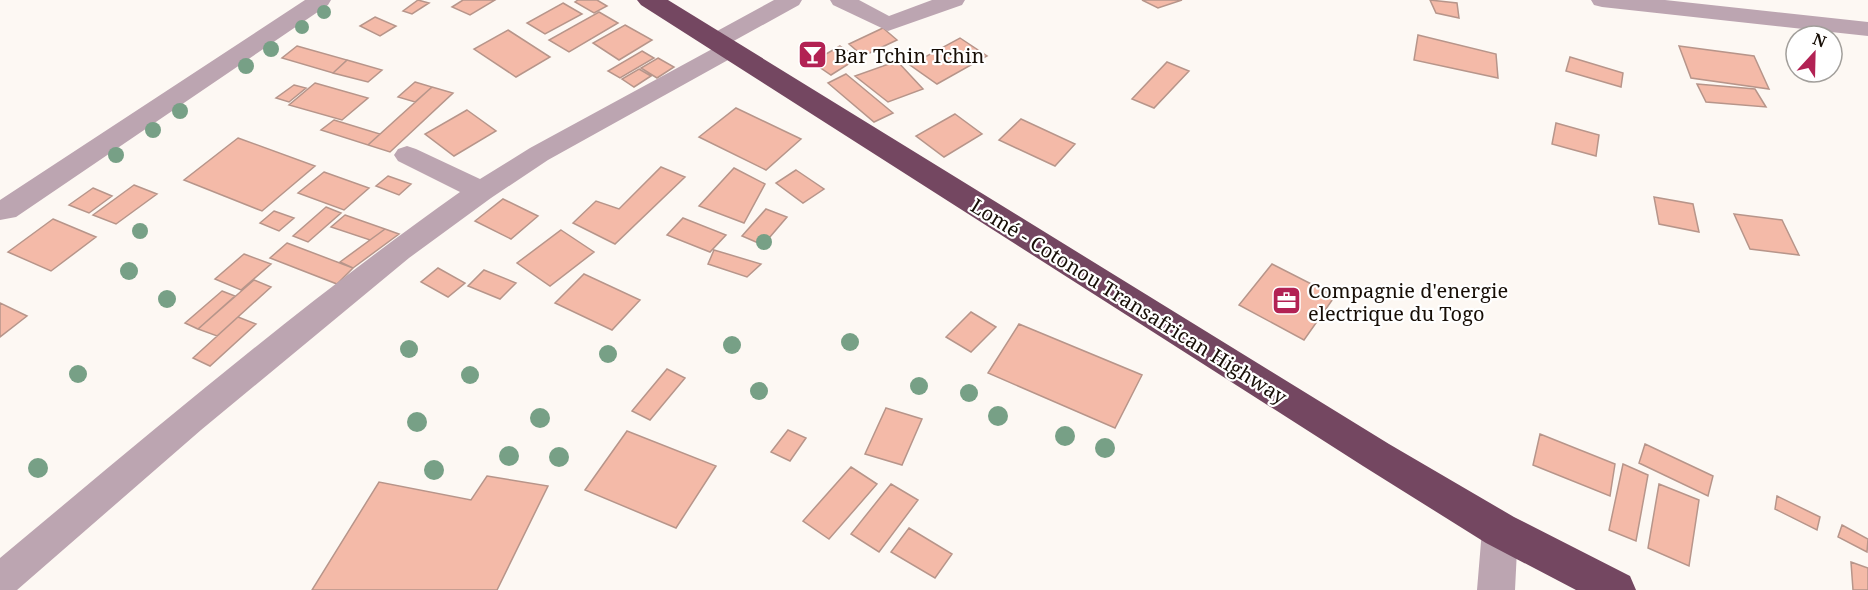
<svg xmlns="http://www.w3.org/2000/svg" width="1868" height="590" viewBox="0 0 1868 590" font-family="'Noto Serif',serif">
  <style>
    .building { fill: #f4baa8; stroke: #b7958a; stroke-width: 1.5 }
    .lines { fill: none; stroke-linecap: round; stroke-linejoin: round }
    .street { fill: #bca5b1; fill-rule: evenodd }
    .highway { fill: #744761; fill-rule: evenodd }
    .tree { fill: #77a086 }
    .labels { text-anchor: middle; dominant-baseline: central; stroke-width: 4.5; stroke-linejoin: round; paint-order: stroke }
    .poi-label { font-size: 20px; fill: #170e06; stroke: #fff; text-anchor: start }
    .street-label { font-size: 20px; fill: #170e06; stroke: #fff }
  </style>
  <rect width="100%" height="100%" fill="#fdf8f3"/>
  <path class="building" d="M 418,0 L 429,3 L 412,14 L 403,11 Z
    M 463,0 L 495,0 L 470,15 L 452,7 Z
    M 578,0 L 597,0 L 607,6 L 594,13 L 575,2 Z
    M 1142,0 L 1182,0 L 1158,8 Z
    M 1430,0 L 1457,3 L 1459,18 L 1436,13 Z
    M 563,3 L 582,14 L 545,34 L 527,23 Z
    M 599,12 L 618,23 L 569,52 L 549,40 Z
    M 375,17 L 396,26 L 380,36 L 360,26 Z
    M 625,25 L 652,40 L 619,60 L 593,43 Z
    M 883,28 L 897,40 L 863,56 L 849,44 Z
    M 508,30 L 550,57 L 516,77 L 474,49 Z
    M 1418,35 L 1496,54 L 1498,78 L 1414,60 Z
    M 960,38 L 987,56 L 937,84 L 910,65 Z
    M 297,46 L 347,60 L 333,73 L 282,58 Z
    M 840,46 L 858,58 L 831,75 L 812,62 Z
    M 1679,46 L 1754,56 L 1769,89 L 1691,78 Z
    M 642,51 L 654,58 L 620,78 L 608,71 Z
    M 1570,57 L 1623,73 L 1621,87 L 1566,71 Z
    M 658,58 L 674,67 L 657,78 L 641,68 Z
    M 347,60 L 382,70 L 368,82 L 333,73 Z
    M 897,61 L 923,89 L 888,102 L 855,76 Z
    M 1167,62 L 1189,71 L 1154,108 L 1132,99 Z
    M 639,69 L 651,76 L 634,87 L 622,79 Z
    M 846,74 L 893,113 L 874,122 L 828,83 Z
    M 415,82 L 432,87 L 415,102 L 398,97 Z
    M 315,83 L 368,98 L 342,120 L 289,105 Z
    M 1697,84 L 1755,89 L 1766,107 L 1706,102 Z
    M 294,85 L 306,88 L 289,102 L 276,98 Z
    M 432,87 L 453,93 L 390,152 L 368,145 Z
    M 736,108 L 801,139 L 766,170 L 699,137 Z
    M 467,110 L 496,131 L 454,156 L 425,134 Z
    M 955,114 L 982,134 L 944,157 L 916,136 Z
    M 1021,119 L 1075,144 L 1055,166 L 999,140 Z
    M 334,120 L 380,134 L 368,145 L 321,130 Z
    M 1556,123 L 1599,135 L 1596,156 L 1552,144 Z
    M 238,138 L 315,166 L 262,211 L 184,180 Z
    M 661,167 L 685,177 L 615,244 L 573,223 L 596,201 L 619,209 Z
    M 734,168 L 765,184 L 744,223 L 699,206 Z
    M 796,170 L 824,189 L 803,203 L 776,183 Z
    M 324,172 L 369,188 L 344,210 L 298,193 Z
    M 388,176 L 411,184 L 399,195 L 376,186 Z
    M 134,185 L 157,194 L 116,224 L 93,215 Z
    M 93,188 L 112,196 L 89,213 L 69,205 Z
    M 1654,197 L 1693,204 L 1699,232 L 1659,224 Z
    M 503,199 L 538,216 L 511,239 L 475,221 Z
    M 326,207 L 341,213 L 308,242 L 293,236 Z
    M 766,209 L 787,217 L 763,245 L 742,236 Z
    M 274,211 L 294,218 L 279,231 L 260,223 Z
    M 1734,214 L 1782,220 L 1799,255 L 1750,249 Z
    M 345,215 L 385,229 L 370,240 L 331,227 Z
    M 683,218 L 726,235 L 710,252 L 667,235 Z
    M 53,219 L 96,237 L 51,271 L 8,252 Z
    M 385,229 L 399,234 L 353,268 L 340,262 Z
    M 561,230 L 594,252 L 550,286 L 517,263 Z
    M 287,243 L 353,268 L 337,284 L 270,258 Z
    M 714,250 L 761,264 L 747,277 L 708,264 Z
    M 244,254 L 271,264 L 241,290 L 215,279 Z
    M 1272,264 L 1335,296 L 1304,340 L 1239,305 Z
    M 438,268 L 465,283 L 448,297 L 421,282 Z
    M 484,270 L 516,283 L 500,299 L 468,286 Z
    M 584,274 L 640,300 L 612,330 L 555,303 Z
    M 254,280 L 271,287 L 217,336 L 198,329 Z
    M 222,291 L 235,296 L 198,329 L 185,323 Z
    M 0,303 L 27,316 L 0,337 Z
    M 971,312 L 996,327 L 971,352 L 946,337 Z
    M 238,317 L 256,324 L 210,366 L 193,358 Z
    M 1019,324 L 1142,375 L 1115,428 L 988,373 Z
    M 667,369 L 685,378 L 650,420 L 632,411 Z
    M 886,408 L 922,419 L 902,465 L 865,454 Z
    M 788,430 L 806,438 L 790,461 L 771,452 Z
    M 627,431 L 716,466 L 676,528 L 585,490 Z
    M 1540,434 L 1615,464 L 1610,496 L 1533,465 Z
    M 1645,444 L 1713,476 L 1708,496 L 1639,463 Z
    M 1623,464 L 1648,475 L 1636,541 L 1609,530 Z
    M 851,467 L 877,484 L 829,539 L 803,521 Z
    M 487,476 L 548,486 L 497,590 L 312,590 L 379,482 L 471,500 Z
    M 891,484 L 918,500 L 879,552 L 851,534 Z
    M 1659,484 L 1699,500 L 1689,566 L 1648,548 Z
    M 1777,496 L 1820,517 L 1817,530 L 1775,509 Z
    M 1842,525 L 1868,539 L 1867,552 L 1838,537 Z
    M 909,528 L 952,554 L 935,578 L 891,552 Z
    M 1851,562 L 1868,568 L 1868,590 L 1853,590 Z"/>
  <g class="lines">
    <path class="street" d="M 305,0 L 331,0 L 328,5 L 16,217 L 0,220 L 0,200 Z
      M 774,0 L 802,0 L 799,5 L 730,43 L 737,45 L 740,50 L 737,55 L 548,160 L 491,198 L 409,258 L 201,430 L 17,590 L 0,590 L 0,558 C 150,433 300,305 460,192 L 398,161 L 394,155 L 398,149 L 407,146 L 416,149 L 480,179 L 530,148 L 714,48 L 708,46 L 704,41 L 708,36 Z
      M 830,0 L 859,0 L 889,16 L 932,0 L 965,0 L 962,5 L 888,31 L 833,5 Z
      M 1591,0 L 1665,0 L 1868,22 L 1868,36 L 1602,7 L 1594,5 Z
      M 1500,514 L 1513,519 L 1518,530 L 1515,590 L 1477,590 L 1482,530 L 1487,519 Z"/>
    <path class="highway" d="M 637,0 L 668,0 L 1389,444 L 1514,517 L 1630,576 L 1636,590 L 1576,590 L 1486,543 L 1363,466 L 641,5 Z"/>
  </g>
  <g class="tree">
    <circle cx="324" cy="12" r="7"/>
    <circle cx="302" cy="27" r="7"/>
    <circle cx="271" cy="49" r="8"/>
    <circle cx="246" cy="66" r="8"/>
    <circle cx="180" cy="111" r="8"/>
    <circle cx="153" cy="130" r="8"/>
    <circle cx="116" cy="155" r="8"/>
    <circle cx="140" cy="231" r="8"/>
    <circle cx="764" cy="242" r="8"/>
    <circle cx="129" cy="271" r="9"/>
    <circle cx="167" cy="299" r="9"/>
    <circle cx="850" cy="342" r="9"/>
    <circle cx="732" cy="345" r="9"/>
    <circle cx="409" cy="349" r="9"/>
    <circle cx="608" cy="354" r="9"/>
    <circle cx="78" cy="374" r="9"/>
    <circle cx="470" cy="375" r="9"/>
    <circle cx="919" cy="386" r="9"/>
    <circle cx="759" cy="391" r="9"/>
    <circle cx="969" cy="393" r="9"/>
    <circle cx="998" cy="416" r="10"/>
    <circle cx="540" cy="418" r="10"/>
    <circle cx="417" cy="422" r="10"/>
    <circle cx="1065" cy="436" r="10"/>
    <circle cx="1105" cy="448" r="10"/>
    <circle cx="509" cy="456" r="10"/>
    <circle cx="559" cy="457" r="10"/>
    <circle cx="38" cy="468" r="10"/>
    <circle cx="434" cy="470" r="10"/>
  </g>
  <defs>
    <symbol id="bar-square" viewBox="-11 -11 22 22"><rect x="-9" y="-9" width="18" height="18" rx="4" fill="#b22254" stroke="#fff"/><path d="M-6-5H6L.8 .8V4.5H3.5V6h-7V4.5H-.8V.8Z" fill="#fff"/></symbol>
    <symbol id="office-square" viewBox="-11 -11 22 22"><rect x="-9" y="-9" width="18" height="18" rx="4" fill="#b22254" stroke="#fff"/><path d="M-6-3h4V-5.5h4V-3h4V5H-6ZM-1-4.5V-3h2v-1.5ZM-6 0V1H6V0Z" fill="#fff"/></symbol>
  </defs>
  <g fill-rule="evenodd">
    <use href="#bar-square" x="796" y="38" width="33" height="33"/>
    <use href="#office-square" x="1270" y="284" width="33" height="33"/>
  </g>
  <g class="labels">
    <g class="poi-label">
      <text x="834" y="55">Bar Tchin Tchin</text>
      <text x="1308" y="290">Compagnie d'energie<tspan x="1308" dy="23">electrique du Togo</tspan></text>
    </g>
    <g class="street-label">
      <text transform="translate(1129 301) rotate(32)">Lomé - Cotonou Transafrican Highway</text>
    </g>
  </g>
  <g transform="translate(1814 54) rotate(22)"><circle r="28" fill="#ffffff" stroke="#a29f9b" stroke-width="1.5"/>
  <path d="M0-4.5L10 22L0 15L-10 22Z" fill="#b22254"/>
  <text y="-9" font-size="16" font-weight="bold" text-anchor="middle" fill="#170e06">N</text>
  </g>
</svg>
